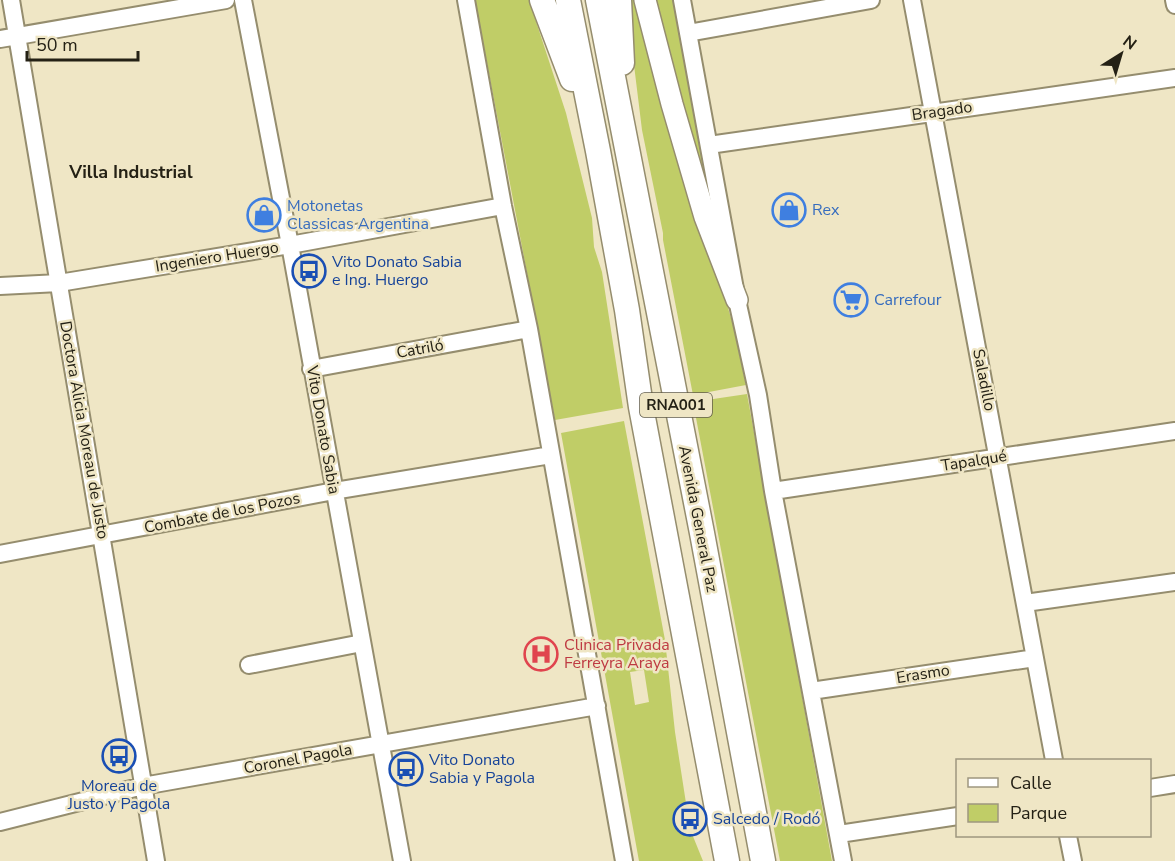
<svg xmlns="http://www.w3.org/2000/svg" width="1175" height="861" viewBox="0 0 1175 861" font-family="'Nunito Sans',sans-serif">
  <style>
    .green { fill: #c0cd67; fill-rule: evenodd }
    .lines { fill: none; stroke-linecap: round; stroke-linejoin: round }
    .minor-casing { stroke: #958d6e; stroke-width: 20 }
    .major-casing { stroke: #958d6e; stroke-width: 24 }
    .highway-casing { stroke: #958d6e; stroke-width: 27 }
    .minor { stroke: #fff; stroke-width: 16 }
    .major { stroke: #fff; stroke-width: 21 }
    .highway { stroke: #fff; stroke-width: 24 }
    .labels { text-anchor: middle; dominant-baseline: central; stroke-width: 5; stroke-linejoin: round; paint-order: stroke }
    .shield { fill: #efe6c5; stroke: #615c4a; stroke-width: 1.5 }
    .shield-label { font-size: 15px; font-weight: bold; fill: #242115 }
    .street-label { font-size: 16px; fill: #242115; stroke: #efe6c5 }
    .shop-label { font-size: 16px; fill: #366cbe; stroke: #efe6c5; text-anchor: start }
    .transit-label { font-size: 16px; fill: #164399; stroke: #efe6c5; text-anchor: start }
    .health-label { font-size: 16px; fill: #be3a42; stroke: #efe6c5; text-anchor: start }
    .neighbourhood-label { font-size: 18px; font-weight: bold; fill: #242115; stroke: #efe6c5 }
  </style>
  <rect width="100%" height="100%" fill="#efe6c5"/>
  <path class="green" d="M 475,0 L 529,0 L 566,113 L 592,218 L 594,247 L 602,272 L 623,408 L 555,420 Z
    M 626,0 L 638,0 L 733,325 L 746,385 L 693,395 L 663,240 L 663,233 L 642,130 Z
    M 654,0 L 674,0 L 706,176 L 701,177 Z
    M 747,394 L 832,861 L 780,861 L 693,402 Z
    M 624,421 L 665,640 L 675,732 L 690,829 L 703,861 L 639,861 L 561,433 ZM 644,670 L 649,702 L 635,705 L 630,672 Z"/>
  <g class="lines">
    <defs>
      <path id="minor" d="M 11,0 L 156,861
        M 243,0 L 290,245 L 402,861
        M 466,0 L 503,206 L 529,329 L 624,861
        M 682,0 L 737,300 L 758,395 L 773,491 L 843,861
        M 912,0 L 1054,760
        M 1174,0 L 1175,5
        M 688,33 L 871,0
        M 0,39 L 226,0
        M 709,145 L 1175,78
        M 0,286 L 59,283 L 290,245 L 503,206
        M 311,369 L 529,329
        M 773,491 L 1175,431
        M 0,554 L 334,491 L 551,455
        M 1025,603 L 1175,582
        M 249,665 L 362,643
        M 811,691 L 1035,658
        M 1150,788 L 1175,784
        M 0,822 L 143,786 L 597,706
        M 839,834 L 958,816
        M 1068,836 L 1073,861"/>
      <path id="major" d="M 645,0 L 672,104 L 705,217 L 737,300"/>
      <path id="highway" d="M 542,0 L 572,79
        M 568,0 L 598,151 L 627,310 L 641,407 L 727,861
        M 598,0 L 702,533 L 763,861
        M 619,0 L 622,63"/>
    </defs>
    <use href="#minor" class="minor-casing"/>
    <use href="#major" class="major-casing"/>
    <use href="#highway" class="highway-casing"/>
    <use href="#minor" class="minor"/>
    <use href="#major" class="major"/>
    <use href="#highway" class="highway"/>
  </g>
  <defs>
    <symbol id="shop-ring" viewBox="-11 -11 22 22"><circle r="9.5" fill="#efe6c5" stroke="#3f7fe0" stroke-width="1.5"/><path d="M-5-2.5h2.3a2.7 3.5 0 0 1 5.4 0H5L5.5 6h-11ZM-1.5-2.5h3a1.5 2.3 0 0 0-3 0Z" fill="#3f7fe0"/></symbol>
    <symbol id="bus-ring" viewBox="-11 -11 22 22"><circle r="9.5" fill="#efe6c5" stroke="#1a4fb4" stroke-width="1.5"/><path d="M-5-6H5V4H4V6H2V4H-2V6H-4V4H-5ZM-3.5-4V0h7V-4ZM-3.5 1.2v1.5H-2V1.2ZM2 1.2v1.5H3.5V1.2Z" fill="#1a4fb4"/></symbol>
    <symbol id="supermarket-ring" viewBox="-11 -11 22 22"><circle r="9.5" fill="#efe6c5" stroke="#3f7fe0" stroke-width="1.5"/><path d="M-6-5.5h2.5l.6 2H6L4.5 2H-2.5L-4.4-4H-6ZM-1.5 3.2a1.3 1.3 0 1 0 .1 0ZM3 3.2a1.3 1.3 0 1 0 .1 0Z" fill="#3f7fe0"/></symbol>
    <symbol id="hospital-ring" viewBox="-11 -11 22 22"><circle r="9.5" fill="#efe6c5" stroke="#e0444e" stroke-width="1.5"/><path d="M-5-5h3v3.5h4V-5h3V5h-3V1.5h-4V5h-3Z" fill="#e0444e"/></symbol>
  </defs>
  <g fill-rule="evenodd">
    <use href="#shop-ring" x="770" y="191" width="38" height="38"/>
    <use href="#shop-ring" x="245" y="196" width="38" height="38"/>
    <use href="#bus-ring" x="290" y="252" width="38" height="38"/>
    <use href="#supermarket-ring" x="832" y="281" width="38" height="38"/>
    <use href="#hospital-ring" x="522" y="635" width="38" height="38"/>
    <use href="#bus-ring" x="100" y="737" width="38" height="38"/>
    <use href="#bus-ring" x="387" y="750" width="38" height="38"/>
    <use href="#bus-ring" x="671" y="800" width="38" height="38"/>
  </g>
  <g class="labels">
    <rect class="shield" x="640" y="393" width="72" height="24" rx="4.5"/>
    <g class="shield-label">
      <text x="676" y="405">RNA001</text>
    </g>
    <g class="street-label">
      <text transform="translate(942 111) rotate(-8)">Bragado</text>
      <text transform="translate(217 257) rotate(-9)">Ingeniero Huergo</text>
      <text transform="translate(420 349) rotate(-10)">Catriló</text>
      <text transform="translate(984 380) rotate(79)">Saladillo</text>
      <text transform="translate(84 430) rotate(80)">Doctora Alicia Moreau de Justo</text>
      <text transform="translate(323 430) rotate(80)">Vito Donato Sabia</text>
      <text transform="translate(974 461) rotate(-9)">Tapalqué</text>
      <text transform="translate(222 513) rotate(-11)">Combate de los Pozos</text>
      <text transform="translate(698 519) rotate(79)">Avenida General Paz</text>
      <text transform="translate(923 674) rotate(-9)">Erasmo</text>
      <text transform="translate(298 759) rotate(-10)">Coronel Pagola</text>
    </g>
    <g class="shop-label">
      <text x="287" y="206">Motonetas<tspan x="287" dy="18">Classicas Argentina</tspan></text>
      <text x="812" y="210">Rex</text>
      <text x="874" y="300">Carrefour</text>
    </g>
    <g class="transit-label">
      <text x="332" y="262">Vito Donato Sabia<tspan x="332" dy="18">e Ing. Huergo</tspan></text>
      <text x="429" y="760">Vito Donato<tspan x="429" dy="18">Sabia y Pagola</tspan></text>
      <text x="119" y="786" text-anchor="middle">Moreau de<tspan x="119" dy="18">Justo y Pagola</tspan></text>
      <text x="713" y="819">Salcedo / Rodó</text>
    </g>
    <g class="health-label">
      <text x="564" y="645">Clinica Privada<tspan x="564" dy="18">Ferreyra Araya</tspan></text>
    </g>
    <g class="neighbourhood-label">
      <text x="131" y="172">Villa Industrial</text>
    </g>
  </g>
  <rect x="956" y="759" width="195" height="78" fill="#efe6c5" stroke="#9e977f" stroke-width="1.5"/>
  <rect x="968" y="778" width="30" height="9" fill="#ffffff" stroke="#9e977f" stroke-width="1.5"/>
  <text x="1010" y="789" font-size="18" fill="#242115">Calle</text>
  <rect x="968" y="804" width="30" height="18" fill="#c0cd67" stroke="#9e977f" stroke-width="1.5"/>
  <text x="1010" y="819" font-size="18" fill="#242115">Parque</text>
  <g transform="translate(1121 54) rotate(37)" stroke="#efe6c5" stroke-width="4.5" paint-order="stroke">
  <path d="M0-4.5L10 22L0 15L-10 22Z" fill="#242115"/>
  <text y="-9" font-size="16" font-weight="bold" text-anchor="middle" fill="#242115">N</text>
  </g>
  <path d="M27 51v9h111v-9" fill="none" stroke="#242115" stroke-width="3"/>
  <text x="36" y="51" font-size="18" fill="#242115" stroke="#efe6c5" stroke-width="4.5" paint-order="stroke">50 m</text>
</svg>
